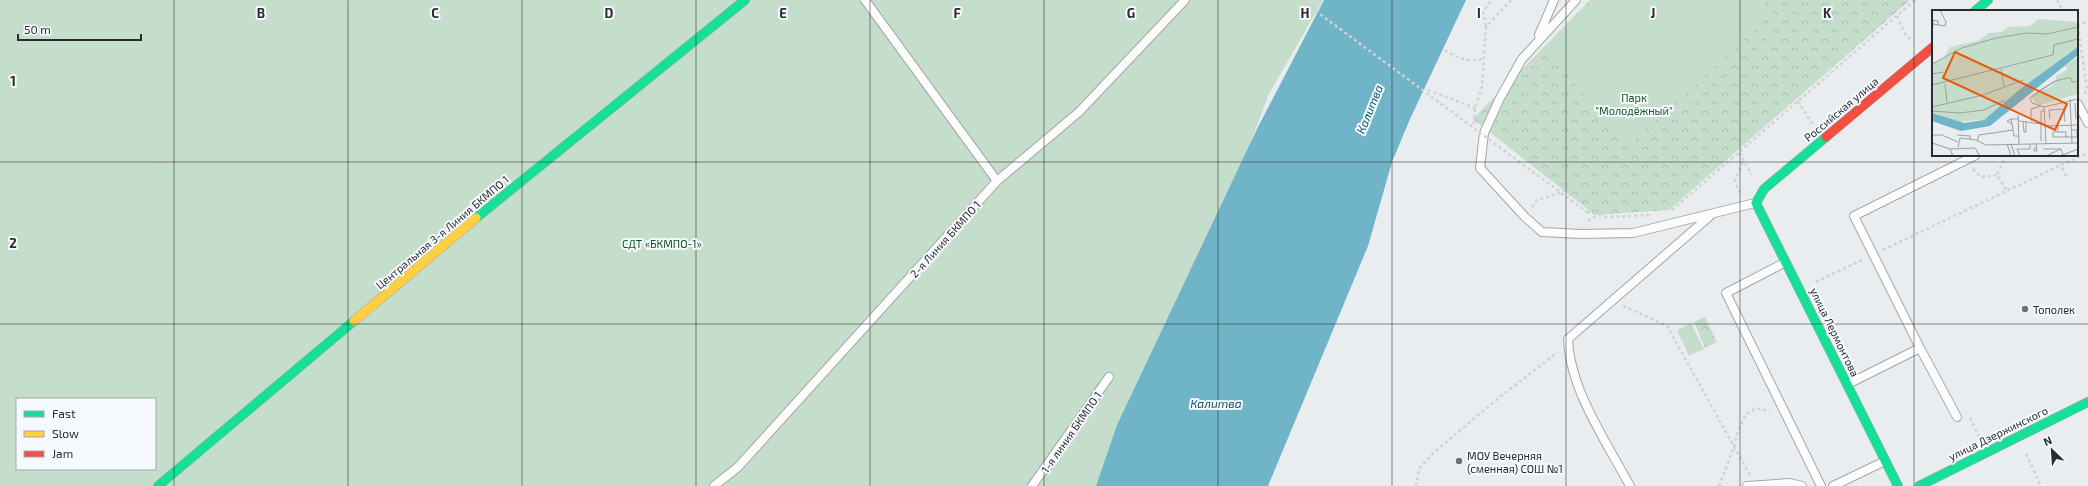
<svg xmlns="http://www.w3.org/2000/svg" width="2088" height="486" viewBox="0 0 2088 486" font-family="'Exo 2',sans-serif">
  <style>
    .park { fill: url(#park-crowns) }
    .garden { fill: #c5ddcb; fill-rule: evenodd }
    .water { fill: #70b4c8 }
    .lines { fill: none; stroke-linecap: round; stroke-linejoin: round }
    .lane-casing { stroke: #a4a6a8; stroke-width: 10 }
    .fast-casing { stroke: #a4a6a8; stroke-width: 10 }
    .slow-casing { stroke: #a4a6a8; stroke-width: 10 }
    .jam-casing { stroke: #a4a6a8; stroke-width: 10 }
    .path { stroke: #d1d2d3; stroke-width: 2.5; stroke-dasharray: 3 3; stroke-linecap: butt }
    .lane { stroke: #fcfcfd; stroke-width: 8 }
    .fast { stroke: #16e098; stroke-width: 9 }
    .slow { stroke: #ffcf43; stroke-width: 9 }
    .jam { stroke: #f24e42; stroke-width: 9 }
    .path-bridge { stroke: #d1d2d3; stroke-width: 2.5; stroke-dasharray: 3 3; stroke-linecap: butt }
    .grid { fill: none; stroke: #2a2c2f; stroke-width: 1; stroke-opacity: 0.55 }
    .poi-dot { fill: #6d7073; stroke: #f6f9fd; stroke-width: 1.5 }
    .labels { text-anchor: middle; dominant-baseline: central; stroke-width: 4; stroke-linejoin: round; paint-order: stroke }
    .park-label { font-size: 11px; fill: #125525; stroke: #f6f9fd }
    .street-label { font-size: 11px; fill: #2a2c2f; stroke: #f6f9fd }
    .poi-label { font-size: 11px; fill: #2a2c2f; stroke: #f6f9fd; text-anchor: start }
    .water-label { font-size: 12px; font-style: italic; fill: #06596d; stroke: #f6f9fd }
    .inset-road { fill: none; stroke: #9da0a3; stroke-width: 1 }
    .view { fill: #e8590c; fill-opacity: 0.15; stroke: #e8590c; stroke-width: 2 }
    .inset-edge { fill: none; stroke: #2a2c2f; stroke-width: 2 }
    .grid-label { font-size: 13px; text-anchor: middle; font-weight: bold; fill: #2a2c2f; stroke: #f6f9fd; stroke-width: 4; stroke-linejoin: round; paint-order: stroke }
  </style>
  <defs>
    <pattern id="park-crowns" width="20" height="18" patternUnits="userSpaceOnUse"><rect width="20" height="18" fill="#c5ddcb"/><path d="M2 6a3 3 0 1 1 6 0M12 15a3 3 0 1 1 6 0" fill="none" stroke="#a9beaf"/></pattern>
  </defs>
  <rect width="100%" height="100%" fill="#eaedf0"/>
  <path class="park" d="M 1590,0 L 1910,0 L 1669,210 L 1595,215 L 1473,119 Z
    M 1705,317 L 1717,342 L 1705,348 L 1694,322 Z"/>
  <path class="garden" d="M 0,0 L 1323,0 L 1268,96 L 1217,233 L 1105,486 L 0,486 ZM 17,399 L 155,399 L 155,469 L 17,469 Z
    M 1602,0 L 1762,0 L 1773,13 L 1628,146 L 1547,50 Z
    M 1691,323 L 1704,349 L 1689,356 L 1677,330 Z"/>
  <path class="water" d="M 1324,0 L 1466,0 L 1410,119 L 1392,162 L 1368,246 L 1268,486 L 1096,486 L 1117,425 L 1257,129 Z"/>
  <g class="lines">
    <defs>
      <path id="lane" d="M 865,0 L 997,181
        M 1576,0 L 1522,59 L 1500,98 L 1484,133 L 1480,168 L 1525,217 L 1542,232 L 1582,234 L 1633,233 L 1755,203
        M 1539,35 L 1554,0
        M 2077,105 L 2078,104 L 2088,123
        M 1784,263 L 1726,293 L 1821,486
        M 1920,348 L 1854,216 L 1976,155
        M 1848,384 L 1920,348 L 1957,417
        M 714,486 L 738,467 L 997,181 L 1079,112 L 1185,0
        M 1032,486 L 1109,377
        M 1630,486 C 1606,441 1570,390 1568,339 L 1710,216
        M 1747,486 L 1790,483 L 1802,486
        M 1833,486 L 1885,461"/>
      <path id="fast" d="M 1975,11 L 1988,0
        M 1826,137 L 1764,189 L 1756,203 L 1898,486
        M 476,218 L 745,0
        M 158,486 L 354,321
        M 1919,486 L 2088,402"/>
      <path id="slow" d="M 354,321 L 476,218"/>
      <path id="jam" d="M 1826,137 L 1933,47"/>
    </defs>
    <use href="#lane" class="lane-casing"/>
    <use href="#fast" class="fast-casing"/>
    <use href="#slow" class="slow-casing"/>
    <use href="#jam" class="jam-casing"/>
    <path class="path" d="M 2057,0 L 2063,11
      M 1897,16 L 1905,34 L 1912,41
      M 1486,26 L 1483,12 L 1491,0
      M 2077,26 L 2088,21
      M 2078,26 L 2087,89 L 2084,95
      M 1445,50 C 1456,58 1470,63 1484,58
      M 1539,59 L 1513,125 C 1524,148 1553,154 1568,174
      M 1428,90 L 1475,108
      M 1798,101 L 1813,125
      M 1474,124 L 1475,108 L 1482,87 L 1486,27 L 1511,0
      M 1739,153 L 1752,175
      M 2006,155 L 1997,175 L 2007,191
      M 1973,169 L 1981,177 L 1997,175
      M 2066,176 L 2061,165 L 2088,153
      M 1740,193 L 1735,181 L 1743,161
      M 1532,207 L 1537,200 L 1563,192 L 1568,174 L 1579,171 L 1598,173 L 1614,169 L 1658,129 L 1734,73 L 1808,0
      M 1672,210 L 1915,0
      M 1587,212 L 1607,217 L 1651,215
      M 1588,221 L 1598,215
      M 1883,250 L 2061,165
      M 1816,282 L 1864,259
      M 0,297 L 359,0
      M 1623,306 L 1667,326 L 1750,475
      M 1113,367 L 1119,352 L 1146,331 L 1202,216 L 1236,110 L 1263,60 L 1282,0
      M 1970,418 L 1979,436
      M 2026,454 L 2041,486
      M 1079,486 L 1102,449 L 1104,412 L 1133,364 L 1143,334
      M 1416,486 L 1419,469 L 1433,453 L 1501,396 L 1558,352
      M 1719,486 L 1734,447 L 1738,431 L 1746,414 L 1756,408 L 1770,411"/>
    <use href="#lane" class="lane"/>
    <use href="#fast" class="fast"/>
    <use href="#slow" class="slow"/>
    <use href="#jam" class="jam"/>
    <path class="path-bridge" d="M 1301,0 L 1587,212"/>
  </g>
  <path class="grid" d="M 174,0 L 174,486M 348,0 L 348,486M 522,0 L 522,486M 696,0 L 696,486M 870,0 L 870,486M 1044,0 L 1044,486M 1218,0 L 1218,486M 1392,0 L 1392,486M 1566,0 L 1566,486M 1740,0 L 1740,486M 1914,0 L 1914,486M 0,162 L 2088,162M 0,324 L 2088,324"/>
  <g class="poi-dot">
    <circle cx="2025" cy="309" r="4"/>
    <circle cx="1459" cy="461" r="4"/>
  </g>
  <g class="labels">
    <g class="park-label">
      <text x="1634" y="97">Парк<tspan x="1634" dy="13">"Молодёжный"</tspan></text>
      <text x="662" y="243">СДТ «БКМПО-1»</text>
    </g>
    <g class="street-label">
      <text transform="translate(1841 109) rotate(-40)">Российская улица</text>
      <text transform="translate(442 232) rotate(-40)">Центральная 3-я Линия БКМПО 1</text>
      <text transform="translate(945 239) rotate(-48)">2-я Линия БКМПО 1</text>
      <text transform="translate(1835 332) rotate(64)">улица Лермонтова</text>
      <text transform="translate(1071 432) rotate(-55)">1-я линия БКМПО 1</text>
      <text transform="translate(1998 433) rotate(-26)">улица Дзержинского</text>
    </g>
    <g class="poi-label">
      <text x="2033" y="309">Тополек</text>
      <text x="1467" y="455">МОУ Вечерняя<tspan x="1467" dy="13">(сменная) СОШ №1</tspan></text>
    </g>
    <g class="water-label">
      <text transform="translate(1369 109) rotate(-68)">Калитва</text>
      <text x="1216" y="403">Калитва</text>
    </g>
  </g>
  <g transform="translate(1932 10)">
    <rect width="146" height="146" fill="#eaedf0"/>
    <path d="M 146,47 L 146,70 L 142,71 L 133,55 Z" fill="#c5ddcb"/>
    <path d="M 136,59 L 142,71 L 146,70 L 146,84 L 108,95 L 103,93 L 99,85 L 117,78 L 124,71 L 124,66 Z" fill="#c5ddcb"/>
    <path d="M 106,9 L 146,12 L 146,37 L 89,79 L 55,109 L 27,112 L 0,103 L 0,54 L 11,49 L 18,37 L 46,31 L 57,23 L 70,22 L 76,17 L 98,16 ZM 116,80 L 118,87 L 107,90 L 105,83 Z" fill="#c5ddcb"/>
    <path d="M 146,37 L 146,45 L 58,116 L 29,121 L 0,111 L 0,103 L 32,113 L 52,110 L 87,80 Z" fill="#70b4c8"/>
    <path class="inset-road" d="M 1,14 L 13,16 L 14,12 L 8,0M 1,17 L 1,10 L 6,11 L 6,15M 0,54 L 30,38 L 64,28 L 95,23 L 115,24 L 146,17M 69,59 L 72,76M 0,64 L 12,62M 123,71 L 135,68 L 139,68 L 140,72 L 146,71M 13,74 L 15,92M 0,75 L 121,45 L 122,35 L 146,29M 105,82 L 123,71 L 98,88 L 100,93 L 112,97M 138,89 L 140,133M 143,93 L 144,109M 0,97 L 51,85 L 91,70M 0,101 L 28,103 L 52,100 L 73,90M 113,101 L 109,101 L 109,114 L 113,114M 86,105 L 87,134M 79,109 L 80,114 L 75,111 L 79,109 L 87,109M 118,109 L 117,100 L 132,99 L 133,112M 87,111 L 109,114 L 109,131M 91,111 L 92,122 L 94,122 L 94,111M 99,111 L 99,99 L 109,96M 80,114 L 82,126 L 87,126M 113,116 L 146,115M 126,116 L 126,122 L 134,122 L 134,127M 139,120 L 145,120 L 145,127 L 140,127M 126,122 L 121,122 L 121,127 L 140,127M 0,125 L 10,125 L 26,132M 25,125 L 38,126 L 38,129M 45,131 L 47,125 L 81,120M 0,133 L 18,139 L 21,146M 75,134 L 79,146M 79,134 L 83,146M 104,134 L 105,141 L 102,141 L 102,138 L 105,138M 114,134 L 112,97 L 146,89M 26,137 L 28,128 L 44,130 L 54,135 L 146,133M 18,139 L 43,138 L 48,146M 111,139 L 129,139M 88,146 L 85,139 L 98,139 L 98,134M 114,146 L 129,139 L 131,145M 128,146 L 146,139"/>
    <path class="view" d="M 23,42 L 135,94 L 123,120 L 11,68 Z"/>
    <rect width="146" height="146" class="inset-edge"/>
  </g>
  <g class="grid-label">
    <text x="261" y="18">B</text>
    <text x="435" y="18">C</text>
    <text x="609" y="18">D</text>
    <text x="783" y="18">E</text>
    <text x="957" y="18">F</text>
    <text x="1131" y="18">G</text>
    <text x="1305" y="18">H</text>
    <text x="1479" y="18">I</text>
    <text x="1653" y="18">J</text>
    <text x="1827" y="18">K</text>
    <text x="13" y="86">1</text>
    <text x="13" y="248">2</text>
  </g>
  <rect x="16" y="398" width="140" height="72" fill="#f6f9fd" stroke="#a4a7ab"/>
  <rect x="24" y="411" width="20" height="6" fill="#16e098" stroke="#a4a7ab"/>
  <text x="52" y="418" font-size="12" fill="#2a2c2f">Fast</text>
  <rect x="24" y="431" width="20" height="6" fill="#ffcf43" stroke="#a4a7ab"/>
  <text x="52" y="438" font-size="12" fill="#2a2c2f">Slow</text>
  <rect x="24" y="451" width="20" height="6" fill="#f24e42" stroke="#a4a7ab"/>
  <text x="52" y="458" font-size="12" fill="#2a2c2f">Jam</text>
  <g transform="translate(2052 450) rotate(335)" stroke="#f6f9fd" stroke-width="3" paint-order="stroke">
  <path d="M0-3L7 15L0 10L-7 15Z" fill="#2a2c2f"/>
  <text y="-6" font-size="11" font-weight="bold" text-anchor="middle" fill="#2a2c2f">N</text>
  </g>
  <path d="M18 34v6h123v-6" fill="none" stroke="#2a2c2f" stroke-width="2"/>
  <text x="24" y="34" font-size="12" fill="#2a2c2f" stroke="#f6f9fd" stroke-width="3" paint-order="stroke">50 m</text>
</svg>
